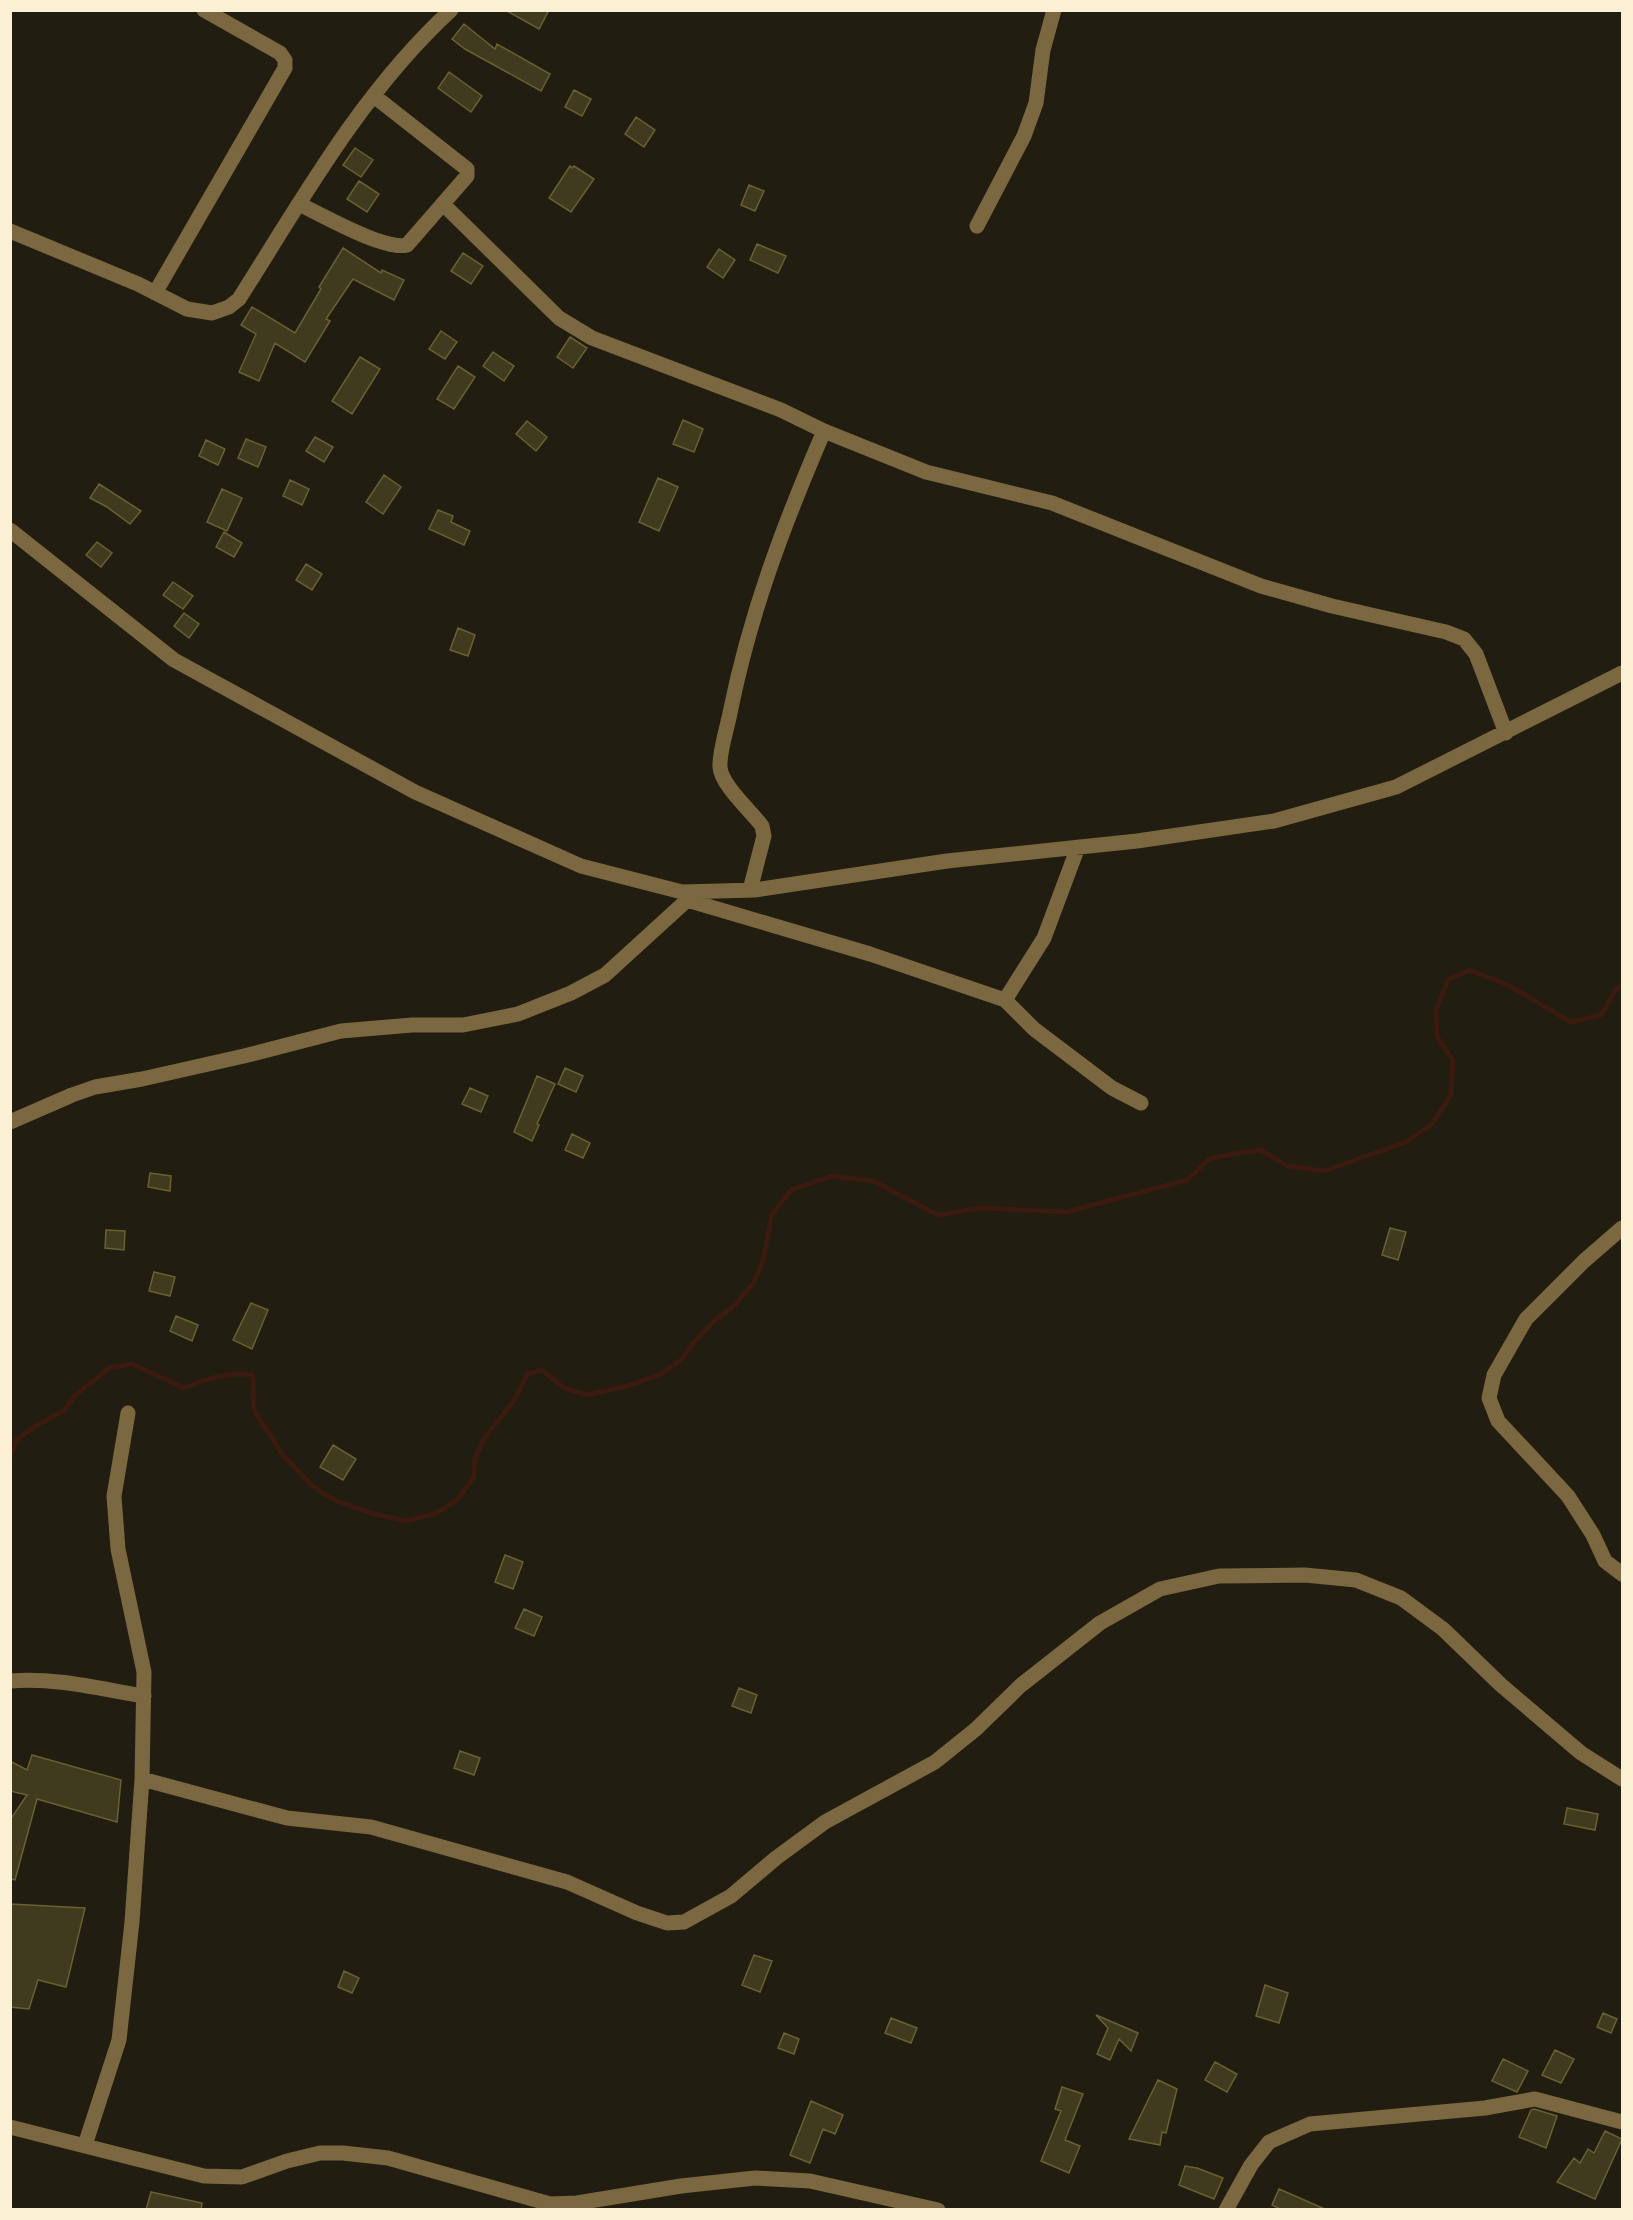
<svg xmlns="http://www.w3.org/2000/svg" width="1633" height="2220" viewBox="0 0 1633 2220" font-family="'Titillium Web',sans-serif">
  <style>
    .lines { fill: none; stroke-linecap: round; stroke-linejoin: round }
    .stream { stroke: #3b1a0f; stroke-width: 5 }
    .building { fill: #403a1e; stroke: #6a6032; stroke-width: 1.5 }
    .minor { stroke: #7b6740; stroke-width: 15 }
  </style>
  <rect width="100%" height="100%" fill="#211d10"/>
  <g class="lines">
    <path class="stream" d="M 10,1458 L 16,1440 L 37,1425 L 63,1411 L 76,1395 L 109,1368 L 132,1364 L 184,1388 C 210,1378 225,1372 253,1375 L 254,1410 L 282,1454 L 311,1485 L 334,1500 L 371,1513 L 406,1521 L 437,1513 L 457,1500 L 474,1477 L 475,1459 L 484,1438 L 514,1401 L 528,1374 L 542,1370 L 564,1388 L 587,1395 L 631,1385 L 661,1374 L 681,1360 L 696,1340 L 714,1321 L 735,1305 L 754,1282 L 763,1261 L 772,1214 L 791,1190 L 832,1176 L 873,1181 L 938,1215 L 979,1208 L 1066,1212 L 1187,1180 L 1209,1159 L 1232,1154 L 1260,1150 L 1288,1166 L 1324,1171 L 1406,1142 L 1432,1124 L 1451,1095 L 1453,1060 L 1437,1037 L 1436,1010 L 1448,980 L 1469,970 L 1508,985 L 1571,1022 L 1601,1015 L 1615,991 L 1622,985"/>
  </g>
  <path class="building" d="M 505,10 L 549,10 L 539,29 Z
    M 464,24 L 495,49 L 497,44 L 550,74 L 541,91 L 465,49 L 452,39 Z
    M 449,72 L 482,96 L 471,112 L 438,88 Z
    M 574,90 L 591,99 L 582,116 L 565,107 Z
    M 636,117 L 655,130 L 644,147 L 625,134 Z
    M 355,148 L 373,160 L 361,177 L 343,165 Z
    M 570,166 L 572,168 L 574,166 L 594,179 L 571,212 L 549,198 Z
    M 359,181 L 379,194 L 367,212 L 347,199 Z
    M 749,185 L 764,191 L 755,211 L 741,205 Z
    M 757,244 L 786,256 L 778,273 L 750,260 Z
    M 343,248 L 381,273 L 382,270 L 404,280 L 394,300 L 353,279 L 326,319 L 330,321 L 305,362 L 275,343 L 259,381 L 239,372 L 256,334 L 241,325 L 252,307 L 295,333 L 321,289 L 319,287 Z
    M 719,249 L 735,260 L 723,278 L 707,267 Z
    M 463,253 L 483,266 L 471,284 L 451,271 Z
    M 441,331 L 457,342 L 445,359 L 429,349 Z
    M 570,337 L 587,348 L 573,368 L 557,357 Z
    M 493,352 L 514,366 L 504,381 L 483,366 Z
    M 360,357 L 380,369 L 352,414 L 332,401 Z
    M 458,366 L 475,377 L 454,409 L 437,399 Z
    M 683,420 L 703,429 L 694,452 L 673,444 Z
    M 527,421 L 547,437 L 536,451 L 516,434 Z
    M 315,437 L 333,447 L 324,462 L 306,451 Z
    M 246,439 L 266,447 L 258,467 L 238,458 Z
    M 206,440 L 225,449 L 218,465 L 199,456 Z
    M 384,475 L 401,487 L 383,514 L 366,502 Z
    M 658,478 L 678,487 L 659,531 L 639,522 Z
    M 290,480 L 309,489 L 302,505 L 283,496 Z
    M 99,484 L 141,511 L 130,524 L 107,507 L 90,498 Z
    M 222,489 L 242,498 L 227,531 L 207,522 Z
    M 438,510 L 453,516 L 451,522 L 470,531 L 464,545 L 429,529 Z
    M 224,532 L 242,543 L 234,557 L 216,547 Z
    M 97,542 L 112,553 L 101,567 L 86,555 Z
    M 306,564 L 322,574 L 312,590 L 296,580 Z
    M 173,582 L 193,596 L 183,609 L 163,595 Z
    M 184,613 L 199,624 L 189,638 L 174,626 Z
    M 458,628 L 475,635 L 468,656 L 450,650 Z
    M 565,1068 L 583,1076 L 576,1092 L 558,1084 Z
    M 537,1076 L 555,1084 L 537,1124 L 539,1125 L 532,1141 L 514,1132 Z
    M 470,1088 L 488,1096 L 481,1112 L 462,1104 Z
    M 572,1134 L 590,1143 L 583,1158 L 565,1150 Z
    M 150,1173 L 171,1176 L 170,1191 L 148,1187 Z
    M 1390,1228 L 1406,1232 L 1398,1260 L 1382,1255 Z
    M 106,1230 L 125,1231 L 124,1250 L 105,1248 Z
    M 154,1272 L 175,1277 L 170,1296 L 149,1291 Z
    M 251,1303 L 268,1310 L 252,1349 L 233,1340 Z
    M 176,1316 L 198,1325 L 192,1341 L 170,1331 Z
    M 333,1445 L 356,1459 L 343,1480 L 320,1467 Z
    M 505,1555 L 523,1562 L 513,1589 L 495,1582 Z
    M 524,1609 L 542,1617 L 534,1636 L 515,1628 Z
    M 739,1688 L 757,1695 L 751,1713 L 732,1706 Z
    M 460,1751 L 480,1758 L 474,1775 L 454,1768 Z
    M 32,1755 L 121,1780 L 117,1822 L 37,1799 L 15,1880 L 10,1879 L 10,1820 L 27,1795 L 10,1791 L 10,1761 L 27,1770 Z
    M 1567,1808 L 1598,1814 L 1595,1830 L 1564,1824 Z
    M 10,1904 L 85,1908 L 66,1987 L 38,1980 L 29,2009 L 10,2007 Z
    M 754,1955 L 772,1961 L 760,1992 L 742,1985 Z
    M 344,1971 L 359,1978 L 352,1993 L 338,1987 Z
    M 1265,1985 L 1288,1993 L 1279,2023 L 1256,2016 Z
    M 1603,2013 L 1617,2019 L 1611,2033 L 1597,2027 Z
    M 1096,2015 L 1138,2033 L 1131,2051 L 1119,2039 L 1110,2060 L 1097,2054 L 1108,2028 Z
    M 891,2018 L 917,2028 L 911,2043 L 885,2033 Z
    M 784,2033 L 799,2039 L 794,2054 L 778,2048 Z
    M 1555,2050 L 1574,2059 L 1561,2083 L 1542,2075 Z
    M 1503,2059 L 1528,2071 L 1517,2092 L 1492,2081 Z
    M 1215,2062 L 1237,2074 L 1227,2092 L 1205,2080 Z
    M 1158,2080 L 1177,2089 L 1166,2133 L 1162,2132 L 1160,2145 L 1129,2139 Z
    M 1062,2087 L 1083,2094 L 1065,2140 L 1080,2146 L 1069,2173 L 1041,2161 L 1061,2111 L 1055,2109 Z
    M 811,2101 L 843,2115 L 835,2134 L 823,2129 L 810,2163 L 790,2155 Z
    M 1534,2109 L 1557,2116 L 1546,2148 L 1519,2137 L 1531,2110 Z
    M 1605,2131 L 1622,2139 L 1595,2199 L 1557,2182 L 1574,2158 L 1580,2163 L 1588,2149 L 1594,2153 Z
    M 1185,2166 L 1197,2168 L 1223,2178 L 1214,2199 L 1179,2185 Z
    M 1279,2189 L 1327,2210 L 1282,2210 L 1272,2205 Z
    M 151,2192 L 202,2203 L 201,2210 L 146,2210 Z"/>
  <g class="lines">
    <path class="minor" d="M 299,204 C 322,215 385,251 407,245 L 467,176 L 467,169 L 374,96
      M 443,204 L 559,318 L 592,338 L 781,410 L 824,431 L 926,472 L 1052,503 L 1261,586 L 1332,606 L 1446,632 L 1464,639 L 1476,654 L 1506,733
      M 977,226 L 1024,136 L 1036,103 L 1043,50 L 1054,10
      M 10,231 L 138,284 L 187,309 L 212,313 L 229,307 L 239,299 C 303,198 362,92 451,10
      M 155,293 L 285,68 L 285,60 L 280,53 L 204,10
      M 10,530 L 174,660 L 415,792 L 581,866 L 682,892 L 755,890 L 947,861 L 1137,841 L 1274,821 L 1396,787 L 1622,673
      M 750,890 L 764,836 L 762,826 C 752,812 721,785 720,767 C 719,752 727,729 730,713 C 750,613 784,524 824,431
      M 687,900 L 870,954 L 1005,1000 L 1034,1029 L 1112,1088 L 1141,1103
      M 1005,1000 L 1044,938 L 1078,847
      M 10,1122 L 72,1095 L 95,1087 L 142,1079 L 244,1056 L 341,1031 L 412,1025 L 463,1025 L 518,1014 L 571,993 L 605,975 L 696,892
      M 1622,1228 L 1584,1261 L 1526,1319 L 1494,1375 L 1489,1398 L 1498,1421 L 1568,1496 L 1593,1535 L 1605,1561 L 1622,1574
      M 10,1681 C 55,1677 100,1689 144,1696
      M 142,1779 L 287,1818 L 371,1827 L 567,1882 L 637,1913 L 667,1923 L 684,1922 L 731,1896 L 776,1858 L 825,1822 L 935,1762 L 976,1729 L 1020,1686 L 1100,1623 L 1160,1589 L 1219,1576 L 1305,1575 L 1356,1580 L 1401,1598 L 1443,1629 L 1501,1685 L 1581,1753 L 1622,1779
      M 10,2127 L 204,2176 L 242,2177 L 287,2161 L 320,2153 L 343,2153 L 388,2158 L 550,2204 L 577,2203 L 681,2186 L 755,2178 L 810,2181 L 938,2210
      M 85,2145 L 119,2040 L 132,1922 L 142,1779 L 144,1672 L 118,1549 L 114,1496 L 128,1413
      M 1226,2210 L 1251,2165 L 1269,2142 L 1310,2124 L 1485,2108 L 1535,2099 L 1622,2122"/>
  </g>
  <rect width="1633" height="2220" fill="none" stroke="#fbf0d4" stroke-width="24"/>
</svg>
